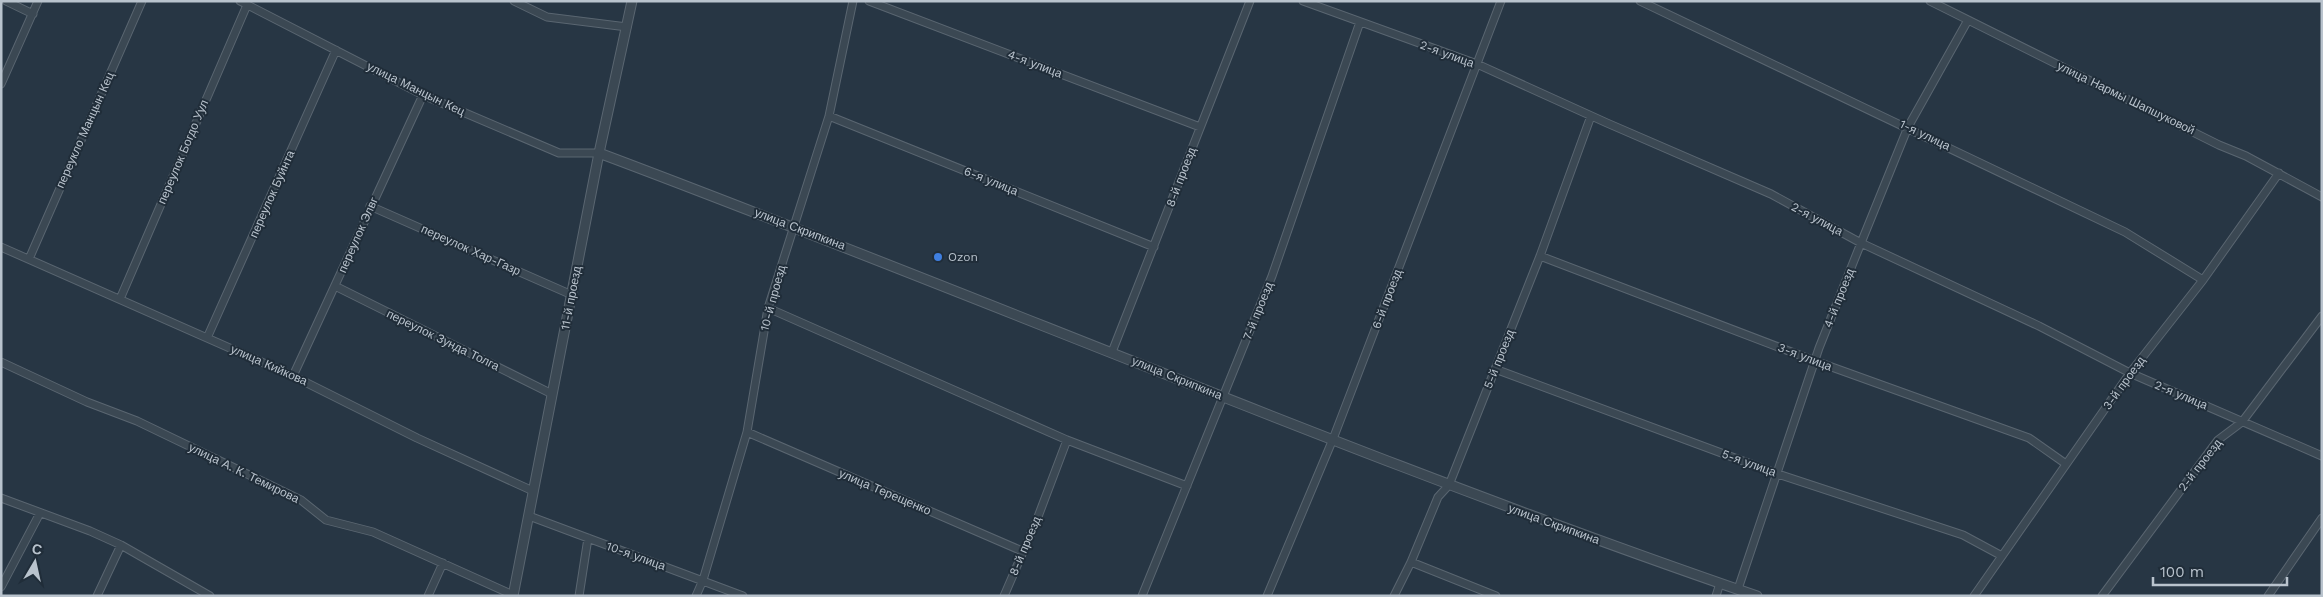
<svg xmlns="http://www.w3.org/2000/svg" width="2323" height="597" viewBox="0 0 2323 597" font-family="'Work Sans',sans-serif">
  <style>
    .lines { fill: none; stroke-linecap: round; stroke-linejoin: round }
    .minor-casing { stroke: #5a6671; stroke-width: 9 }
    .tertiary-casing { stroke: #5a6671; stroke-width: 11 }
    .minor { stroke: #3b4853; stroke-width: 7 }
    .tertiary { stroke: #3b4853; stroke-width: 9 }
    .shop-dot { fill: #3f7fe0; stroke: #202d39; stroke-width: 2 }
    .labels { text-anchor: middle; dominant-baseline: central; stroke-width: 4; stroke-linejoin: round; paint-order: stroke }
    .street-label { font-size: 12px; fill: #b9c3cd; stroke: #202d39 }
    .poi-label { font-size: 12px; fill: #b9c3cd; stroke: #202d39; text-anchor: start }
  </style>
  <rect width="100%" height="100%" fill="#273644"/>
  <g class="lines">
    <defs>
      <path id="minor" d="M 6,1 L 33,14
        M 240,1 L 423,95 L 559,153 L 599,153
        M 514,1 L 547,17 L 627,27
        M 869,1 L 1200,127
        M 1303,1 L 1477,64 L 1607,123 L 1771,194 L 1861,243 L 2039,326 L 2130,373 L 2322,456
        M 1640,1 L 2125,232 L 2203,280
        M 1930,1 L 2219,145 L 2246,156 L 2322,197
        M 1,84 L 38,1
        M 829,116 L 1154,247
        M 370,206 L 572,295
        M 1,247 L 293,376 L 417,438 L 533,491
        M 1540,256 L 1815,361 L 2029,438 L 2066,464
        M 29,259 L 142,1
        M 335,286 L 552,394
        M 120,299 L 247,5
        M 768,308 L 1067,440 L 1187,486
        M 207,338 L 336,50
        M 1112,352 L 1250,1
        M 1,362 L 87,402 L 137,421 L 301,500 L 326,520 L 373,532 L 513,595
        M 1495,369 L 1778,474 L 1963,535 L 2002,556
        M 293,376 L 423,95
        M 747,432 L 1022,551
        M 1,498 L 90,531 L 121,545 L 210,596
        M 529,516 L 743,596
        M 1411,562 L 1496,596
        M 1,587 L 40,513
        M 1738,589 L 1819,348 L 1861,243 L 1908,127 L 1968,20
        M 97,596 L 121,545
        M 428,596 L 443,563
        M 579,596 L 588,538
        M 696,596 L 703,580 L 747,432 L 768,308 L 829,116 L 853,1
        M 1004,596 L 1036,522 L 1067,440
        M 1142,596 L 1272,276 L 1360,22
        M 1267,596 L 1333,439 L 1501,1
        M 1394,596 L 1411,562 L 1438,497 L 1449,485 L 1540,256 L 1591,116
        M 1716,596 L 1720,583
        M 1974,596 L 2130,373 L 2203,280 L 2279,173
        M 2102,596 L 2218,440 L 2242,422 L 2322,316
        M 2268,596 L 2322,518"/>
      <path id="tertiary" d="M 599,153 C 986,298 1366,462 1757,596
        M 513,596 L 599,153 L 632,1"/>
    </defs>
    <use href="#minor" class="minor-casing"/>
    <use href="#tertiary" class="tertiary-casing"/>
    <use href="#minor" class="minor"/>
    <use href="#tertiary" class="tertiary"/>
  </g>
  <circle class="shop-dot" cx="938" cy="257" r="5"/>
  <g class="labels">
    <g class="street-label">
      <text transform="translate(1447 54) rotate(20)">2-я улица</text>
      <text transform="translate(1035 64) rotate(21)">4-я улица</text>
      <text transform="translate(416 89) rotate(26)">улица Манцын Кец</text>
      <text transform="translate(2126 98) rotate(26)">улица Нармы Шапшуковой</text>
      <text transform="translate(85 130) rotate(-66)">переукло Манцын Кец</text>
      <text transform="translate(1925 135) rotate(26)">1-я улица</text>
      <text transform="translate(183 152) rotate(-67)">переулок Богдо Уул</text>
      <text transform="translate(1181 177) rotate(-69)">8-й проезд</text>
      <text transform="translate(991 181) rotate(22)">6-я улица</text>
      <text transform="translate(272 194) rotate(-66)">переулок Буйнта</text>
      <text transform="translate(1817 219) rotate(28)">2-я улица</text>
      <text transform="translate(800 229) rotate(21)">улица Скрипкина</text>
      <text transform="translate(358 235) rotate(-66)">переулок Элвг</text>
      <text transform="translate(471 250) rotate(24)">переулок Хар-Газр</text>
      <text transform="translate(571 298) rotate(-79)">11-й проезд</text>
      <text transform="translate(773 298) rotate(-75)">10-й проезд</text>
      <text transform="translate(1839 298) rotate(-68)">4-й проезд</text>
      <text transform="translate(1387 299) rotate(-69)">6-й проезд</text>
      <text transform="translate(1258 311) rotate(-68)">7-й проезд</text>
      <text transform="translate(443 340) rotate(26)">переулок Зунда Толга</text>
      <text transform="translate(1805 357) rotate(21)">3-я улица</text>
      <text transform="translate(1499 359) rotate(-68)">5-й проезд</text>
      <text transform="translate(269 365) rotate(24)">улица Кийкова</text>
      <text transform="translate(1177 378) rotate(22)">улица Скрипкина</text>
      <text transform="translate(2124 383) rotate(-54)">3-й проезд</text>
      <text transform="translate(2181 395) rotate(23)">2-я улица</text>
      <text transform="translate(1749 463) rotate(20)">5-я улица</text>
      <text transform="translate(2200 465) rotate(-52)">2-й проезд</text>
      <text transform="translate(244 473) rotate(26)">улица А. К. Темирова</text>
      <text transform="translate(885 492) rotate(23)">улица Терещенко</text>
      <text transform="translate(1554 524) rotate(20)">улица Скрипкина</text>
      <text transform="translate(1025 546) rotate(-67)">8-й проезд</text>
      <text transform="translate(636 556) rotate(20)">10-я улица</text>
    </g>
    <g class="poi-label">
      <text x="948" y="257">Ozon</text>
    </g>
  </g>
  <rect width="2323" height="597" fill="none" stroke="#b9c3cd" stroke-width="5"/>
  <g transform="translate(35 562) rotate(9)" stroke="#202d39" stroke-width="4" paint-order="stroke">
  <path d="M0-4L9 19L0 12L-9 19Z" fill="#b9c3cd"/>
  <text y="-8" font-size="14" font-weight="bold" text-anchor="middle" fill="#b9c3cd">С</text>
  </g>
  <path d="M2153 577v8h134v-8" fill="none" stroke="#b9c3cd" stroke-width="2.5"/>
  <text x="2160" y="577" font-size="15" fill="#b9c3cd" stroke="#202d39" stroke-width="4" paint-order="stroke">100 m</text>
</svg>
